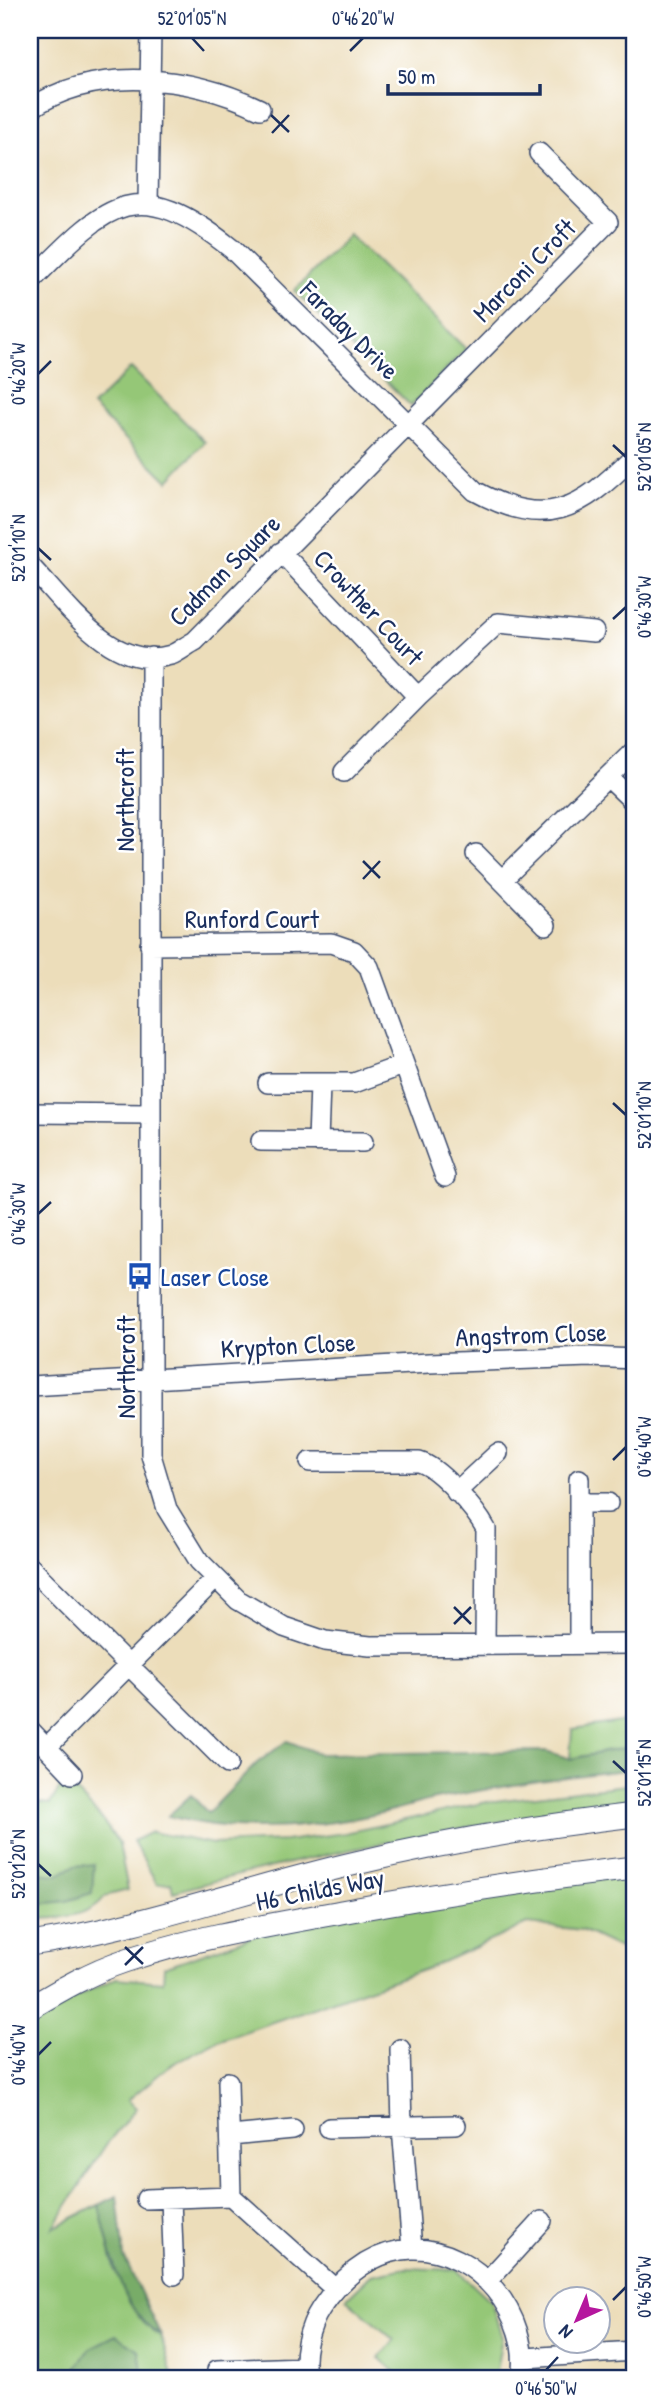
<svg xmlns="http://www.w3.org/2000/svg" width="664" height="2408" viewBox="0 0 664 2408" font-family="'Patrick Hand',sans-serif">
  <style>
    .green { fill: #95c777; stroke: #587b6a; stroke-width: 2 }
    .forest { fill: #78ac68; stroke: #4a6e63; stroke-width: 2 }
    .lines { fill: none; stroke-linecap: round; stroke-linejoin: round }
    .minor-casing { stroke: #3a496c; stroke-width: 22 }
    .tertiary-casing { stroke: #3a496c; stroke-width: 25 }
    .minor { stroke: #fff; stroke-width: 19 }
    .tertiary { stroke: #fff; stroke-width: 23 }
    .ticks { fill: none; stroke: #1b2f5e; stroke-width: 2.5 }
    .labels { text-anchor: middle; dominant-baseline: central; stroke-width: 5; stroke-linejoin: round; paint-order: stroke }
    .street-label { font-size: 26px; fill: #1b2f5e; stroke: #fff }
    .transit-label { font-size: 26px; fill: #164399; stroke: #fff; text-anchor: start }
    .neatline { fill: none; stroke: #1b2f5e; stroke-width: 2.5 }
    .ticks-label { font-size: 18px; text-anchor: middle; fill: #1b2f5e }
  </style>
  <rect width="100%" height="100%" fill="#fff"/>
  <filter id="ink" filterUnits="userSpaceOnUse"><feTurbulence type="fractalNoise" baseFrequency=".0143" numOctaves="2"/><feDisplacementMap in="SourceGraphic" scale="14" xChannelSelector="R" yChannelSelector="G"/><feConvolveMatrix kernelMatrix="1 2 1 2 8 2 1 2 1" color-interpolation-filters="sRGB"/></filter>
  <filter id="wash" filterUnits="userSpaceOnUse"><feTurbulence type="fractalNoise" baseFrequency=".00686" numOctaves="4" result="noise"/><feDisplacementMap in="SourceGraphic" scale="28" xChannelSelector="R" yChannelSelector="G"/><feGaussianBlur stdDeviation="1.57" result="paint"/><feColorMatrix in="noise" values="0 0 0 0 0 0 0 0 0 0 0 0 0 0 0 0 0 1.4 0 .05"/><feComposite in="paint" operator="in"/></filter>
  <g filter="url(#wash)">
    <rect width="100%" height="100%" fill="#ecddba"/>
    <path class="green" d="M 349,235 L 466,349 L 411,406 L 294,291 Z
      M 131,368 L 205,442 L 168,481 L 92,406 Z
      M 634,1720 L 634,1746 L 570,1759 L 572,1729 Z
      M 65,1780 L 101,1818 L 119,1844 L 128,1890 L 105,1896 C 91,1918 53,1919 30,1919 L 30,1802 L 50,1804 Z
      M 634,1784 L 634,1802 C 478,1822 325,1851 173,1892 L 171,1883 L 157,1884 L 133,1841 L 151,1832 L 213,1844 L 285,1841 L 345,1833 L 487,1802 Z
      M 634,1868 L 634,1955 L 582,1930 L 527,1924 L 434,1966 L 212,2043 L 169,2066 L 128,2100 L 136,2108 L 105,2146 L 53,2228 L 99,2205 L 114,2269 L 152,2331 L 161,2336 L 173,2378 L 143,2378 L 139,2350 L 90,2348 L 69,2378 L 30,2378 L 30,2019 L 116,1978 L 163,1982 L 164,1967 L 300,1920 Z
      M 406,2268 L 457,2270 L 491,2302 L 502,2337 L 495,2378 L 403,2378 L 379,2358 L 394,2340 L 346,2299 L 371,2275 Z"/>
    <path class="forest" d="M 287,1741 L 320,1754 L 546,1751 L 571,1759 L 634,1746 L 634,1769 C 567,1776 501,1786 435,1799 C 414,1804 394,1811 373,1815 C 305,1829 236,1835 168,1816 L 191,1795 L 208,1813 L 257,1763 Z
      M 94,1864 L 92,1893 L 67,1901 L 30,1905 L 30,1872 L 58,1875 L 74,1866 Z
      M 117,2196 L 124,2257 L 161,2336 C 120,2314 109,2246 99,2205 Z
      M 116,2335 L 139,2350 L 143,2378 L 69,2378 L 90,2348 Z"/>
  </g>
  <g filter="url(#ink)">
    <g class="lines">
      <defs>
        <path id="minor" d="M 30,109 C 96,64 191,76 260,109
          M 148,203 L 151,30
          M 30,282 C 107,204 135,171 232,249 L 475,491 C 547,530 580,510 634,456
          M 281,552 L 418,697 L 498,623 L 594,632
          M 30,566 C 65,602 112,673 171,655 C 179,652 187,645 195,641 L 608,222 L 539,153
          M 151,657 L 151,1455 L 167,1509 L 199,1561 L 238,1600 L 284,1627 L 325,1641 L 370,1646 L 634,1644
          M 344,772 L 418,697
          M 608,777 L 634,802
          M 476,854 L 546,925
          M 502,880 L 634,751
          M 150,945 L 331,943 L 354,951 L 369,967 L 445,1177
          M 268,1083 L 354,1083 L 403,1065
          M 30,1113 L 151,1114
          M 261,1141 L 363,1142
          M 318,1141 L 320,1085
          M 30,1386 L 429,1363 L 590,1357 L 634,1359
          M 310,1462 L 419,1462 C 439,1467 476,1510 486,1529 L 485,1644
          M 456,1492 L 498,1453
          M 579,1503 L 608,1503
          M 30,1567 L 228,1764
          M 579,1644 L 579,1479
          M 30,1730 L 72,1774
          M 47,1747 L 216,1578
          M 400,2049 L 402,2127 L 412,2249
          M 228,2082 L 231,2196
          M 329,2128 L 456,2125
          M 231,2136 L 293,2130
          M 146,2199 L 231,2196 L 334,2288
          M 171,2199 L 174,2275
          M 488,2280 L 542,2221
          M 525,2358 L 634,2351
          M 217,2370 L 304,2367
          M 307,2378 C 301,2357 309,2326 321,2308 C 342,2277 372,2251 412,2249 C 477,2247 532,2317 521,2378"/>
        <path id="tertiary" d="M 30,1944 C 140,1928 247,1888 356,1863 C 447,1841 541,1826 634,1815
          M 30,2008 C 60,1990 91,1972 124,1961 C 192,1938 271,1925 341,1912 C 439,1894 536,1879 634,1868"/>
      </defs>
      <use href="#minor" class="minor-casing"/>
      <use href="#tertiary" class="tertiary-casing"/>
      <use href="#minor" class="minor"/>
      <use href="#tertiary" class="tertiary"/>
    </g>
  </g>
  <path class="ticks" d="M 192,38 L 204,51M 350,51 L 363,38M 271,115 L 289,132M 272,133 L 289,115M 38,374 L 51,361M 613,445 L 626,457M 38,548 L 51,560M 613,619 L 626,607M 363,861 L 380,878M 363,879 L 380,861M 613,1103 L 626,1115M 38,1214 L 51,1202M 613,1460 L 626,1447M 454,1607 L 471,1624M 454,1624 L 471,1607M 613,1761 L 626,1773M 38,1864 L 51,1876M 125,1947 L 143,1964M 125,1965 L 143,1947M 38,2055 L 51,2042M 613,2300 L 626,2287M 546,2370 L 558,2357"/>
  <defs>
    <symbol id="bus-bare" viewBox="-9 -9 18 18"><path d="M-5-6H5V4H4V6H2V4H-2V6H-4V4H-5ZM-3.5-4V0h7V-4ZM-3.5 1.2v1.5H-2V1.2ZM2 1.2v1.5H3.5V1.2Z" fill="#1a4fb4" stroke="#fff" stroke-width="2.5" paint-order="stroke"/></symbol>
  </defs>
  <g fill-rule="evenodd">
    <use href="#bus-bare" x="121" y="1257" width="38" height="38"/>
  </g>
  <g class="labels">
    <g class="street-label">
      <text transform="translate(524 270) rotate(-45)">Marconi Croft</text>
      <text transform="translate(350 330) rotate(45)">Faraday Drive</text>
      <text transform="translate(224 570) rotate(-45)">Cadman Square</text>
      <text transform="translate(369 607) rotate(47)">Crowther Court</text>
      <text transform="translate(124 800) rotate(-90)">Northcroft</text>
      <text x="252" y="918">Runford Court</text>
      <text transform="translate(531 1334) rotate(-2)">Angstrom Close</text>
      <text transform="translate(288 1345) rotate(-3)">Krypton Close</text>
      <text transform="translate(125 1367) rotate(-90)">Northcroft</text>
      <text transform="translate(320 1889) rotate(-11)">H6 Childs Way</text>
    </g>
    <g class="transit-label">
      <text x="161" y="1276">Laser Close</text>
    </g>
  </g>
  <rect width="664" height="2408" fill="none" stroke="#fff" stroke-width="77"/>
  <g transform="translate(577 2320) rotate(224)"><circle r="33" fill="#ffffff" stroke="#a4acbf" stroke-width="2"/>
  <path d="M0-5L12 26L0 18L-12 26Z" fill="#b5179e"/>
  <text y="-10" font-size="19" font-weight="bold" text-anchor="middle" fill="#1b2f5e">N</text>
  </g>
  <path d="M388 84v10h152v-10" fill="none" stroke="#1b2f5e" stroke-width="3.5"/>
  <text x="398" y="84" font-size="21" fill="#1b2f5e" stroke="#ffffff" stroke-width="5" paint-order="stroke">50 m</text>
  <rect x="38" y="38" width="588" height="2332" class="neatline"/>
  <g class="ticks-label">
    <text x="192" y="25">52°01'05"N</text>
    <text x="363" y="25">0°46'20"W</text>
    <text transform="translate(19 374) rotate(-90)" y="6">0°46'20"W</text>
    <text transform="translate(645 457) rotate(-90)" y="6">52°01'05"N</text>
    <text transform="translate(19 548) rotate(-90)" y="6">52°01'10"N</text>
    <text transform="translate(645 607) rotate(-90)" y="6">0°46'30"W</text>
    <text transform="translate(645 1115) rotate(-90)" y="6">52°01'10"N</text>
    <text transform="translate(19 1214) rotate(-90)" y="6">0°46'30"W</text>
    <text transform="translate(645 1447) rotate(-90)" y="6">0°46'40"W</text>
    <text transform="translate(645 1773) rotate(-90)" y="6">52°01'15"N</text>
    <text transform="translate(19 1864) rotate(-90)" y="6">52°01'20"N</text>
    <text transform="translate(19 2055) rotate(-90)" y="6">0°46'40"W</text>
    <text transform="translate(645 2287) rotate(-90)" y="6">0°46'50"W</text>
    <text x="546" y="2395">0°46'50"W</text>
  </g>
</svg>
